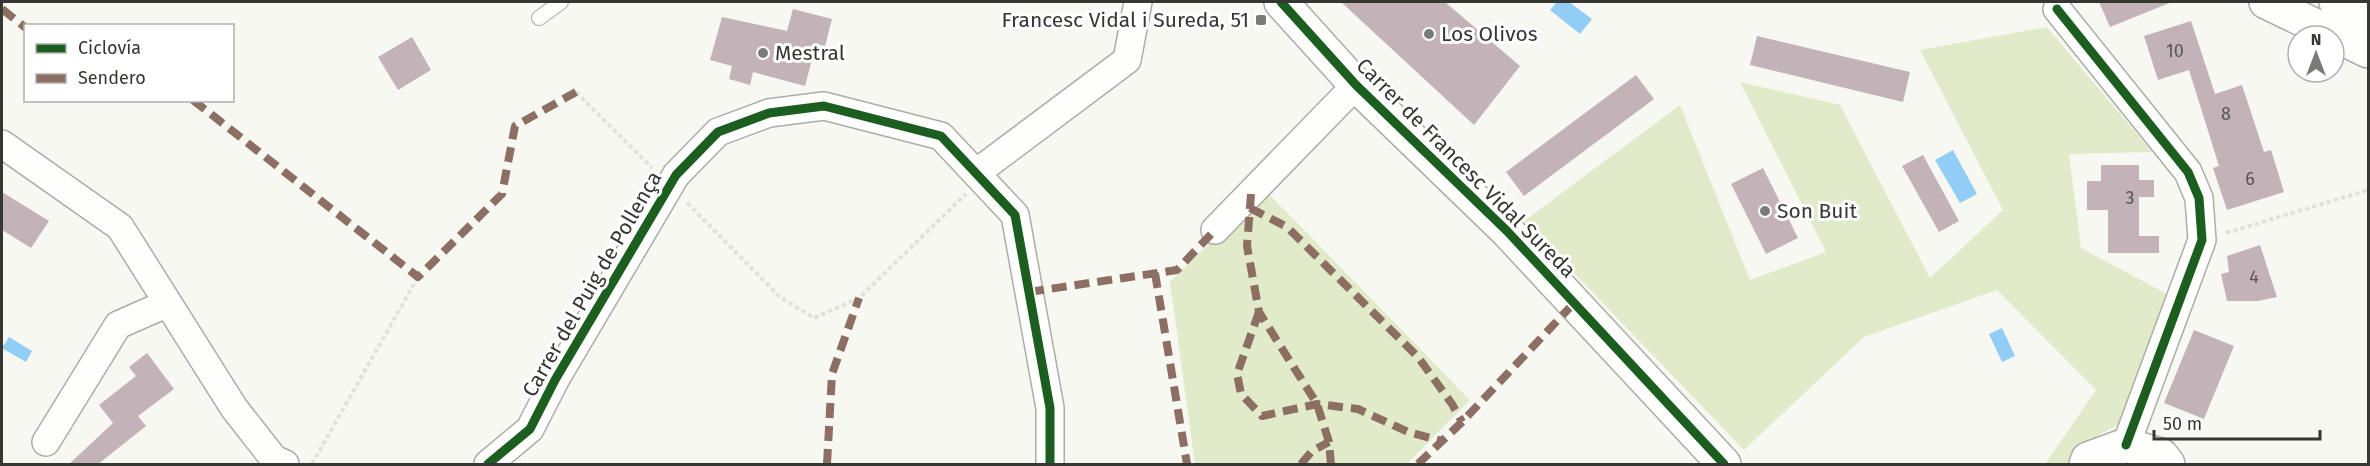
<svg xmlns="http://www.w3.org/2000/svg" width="2370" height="466" viewBox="0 0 2370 466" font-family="'Fira Sans',sans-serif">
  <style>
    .green { fill: #e1eac9 }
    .water { fill: #91cdf5 }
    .building { fill: #c3b2b8 }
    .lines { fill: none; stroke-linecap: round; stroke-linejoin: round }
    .lane-casing { stroke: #acaca8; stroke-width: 16 }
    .street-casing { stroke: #acaca8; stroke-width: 30 }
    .secondary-casing { stroke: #acaca8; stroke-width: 36 }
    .path { stroke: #e1e1df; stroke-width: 4; stroke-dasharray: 4.5 3; stroke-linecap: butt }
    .lane { stroke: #fefefd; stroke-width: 14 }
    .street { stroke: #fefefd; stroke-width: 27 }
    .secondary { stroke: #fefefd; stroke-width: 33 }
    .quiet { stroke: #8d6e63; stroke-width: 8; stroke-dasharray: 15 8; stroke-linecap: butt }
    .cycleway-casing { stroke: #fff; stroke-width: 13 }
    .cycleway { stroke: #1b5e20; stroke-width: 9 }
    .poi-dot { fill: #7a7a76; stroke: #fff; stroke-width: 2 }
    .labels { text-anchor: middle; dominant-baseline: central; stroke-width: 6; stroke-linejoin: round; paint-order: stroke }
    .number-label { font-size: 18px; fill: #595554 }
    .poi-label { font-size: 21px; fill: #363633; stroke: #fff; text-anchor: start }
    .street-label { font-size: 21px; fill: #363633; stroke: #fff }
  </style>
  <rect width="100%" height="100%" fill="#f8f8f3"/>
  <path class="green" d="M 2047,27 L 2152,152 L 2069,154 L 2081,248 L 2167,294 L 2118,425 L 2077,447 L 2070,464 L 2045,464 L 2096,390 L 1997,290 L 1864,337 L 1744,450 L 1524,221 L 1680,105 L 1750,280 L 1826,252 L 1740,82 L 1840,105 L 1930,278 L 2003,210 L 1920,50 Z
    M 1264,189 L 1470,400 L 1407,464 L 1195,464 L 1170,282 Z"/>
  <path class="water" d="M 1557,2 L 1569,2 L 1592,19 L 1580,34 L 1550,10 Z
    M 1953,150 L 1977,194 L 1960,203 L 1935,160 Z
    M 2002,328 L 2015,356 L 2002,362 L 1989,334 Z
    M 9,337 L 32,351 L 26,362 L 2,348 Z"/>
  <path class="building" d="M 1341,2 L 1445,2 L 1520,66 L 1474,125 Z
    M 2099,2 L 2172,2 L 2110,27 Z
    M 793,9 L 832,19 L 825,46 L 816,44 L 805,86 L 753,72 L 750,85 L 729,79 L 732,66 L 710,60 L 722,17 L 787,31 Z
    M 2191,21 L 2215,94 L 2242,85 L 2264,152 L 2271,150 L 2284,192 L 2227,210 L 2213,168 L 2219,166 L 2189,70 L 2158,80 L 2144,36 Z
    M 1757,36 L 1910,72 L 1903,102 L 1750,65 Z
    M 412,37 L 431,70 L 398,90 L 378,57 Z
    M 1636,75 L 1654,99 L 1524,196 L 1506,172 Z
    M 1923,155 L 1959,221 L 1939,232 L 1902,166 Z
    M 2101,165 L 2139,165 L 2139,180 L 2154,180 L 2154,197 L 2139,197 L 2139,236 L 2159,236 L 2159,253 L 2108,253 L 2108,210 L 2087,210 L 2087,181 L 2101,181 Z
    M 1763,168 L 1798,238 L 1766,254 L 1731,184 Z
    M 2,192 L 49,221 L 31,248 L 2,230 Z
    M 2260,245 L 2277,297 L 2258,301 L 2227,301 L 2221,274 L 2229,272 L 2227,256 Z
    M 2194,330 L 2234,346 L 2204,419 L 2164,403 Z
    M 147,353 L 174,389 L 138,416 L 146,426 L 97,465 L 68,465 L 113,423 L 99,405 L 136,376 L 129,367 Z"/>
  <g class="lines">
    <defs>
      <path id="lane" d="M 539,18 L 561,2"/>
      <path id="street" d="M 2057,9 L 2188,172 L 2199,198 L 2202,240 L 2126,445
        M 2,144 L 120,227 L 234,408 L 274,459 L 285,464
        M 976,173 L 1127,60 L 1138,2
        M 1215,230 L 1356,85
        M 46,442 L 118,325 L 168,303
        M 488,464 L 530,429 L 555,380 L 676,175 L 718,132 L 769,113 L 824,106 L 941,136 L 1015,215 L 1050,408 L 1050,464"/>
      <path id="secondary" d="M 1281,2 L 1356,85 L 1507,231 L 1724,464
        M 2266,2 L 2368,51
        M 2336,2 L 2351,14 L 2368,20
        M 2086,464 L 2088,459 L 2126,445 L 2161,455 L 2168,464"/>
    </defs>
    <use href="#lane" class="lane-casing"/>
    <use href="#street" class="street-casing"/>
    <use href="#secondary" class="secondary-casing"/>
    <path class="path" d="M 576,92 L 652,168
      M 687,203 L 780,297 L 814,318 L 859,298 L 966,194
      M 2226,233 L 2368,190
      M 312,464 L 418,277"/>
    <use href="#lane" class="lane"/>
    <use href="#street" class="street"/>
    <use href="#secondary" class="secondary"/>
    <path class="quiet" d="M 2,9 L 26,28
      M 193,100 L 418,277 L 502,194 L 515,126 L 576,92
      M 1251,194 L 1247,246 L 1259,312 L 1317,404 L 1329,442 L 1331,464
      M 1250,208 L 1287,227 L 1418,357 L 1452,404 L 1462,422
      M 1155,273 L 1187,464
      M 1029,292 L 1177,270 L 1215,230
      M 1259,312 L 1237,374 L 1241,394 L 1262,416 L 1317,404 L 1358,409 L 1408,432 L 1442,441
      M 827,464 L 832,374 L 859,298
      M 1301,464 L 1312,451 L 1329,442
      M 1418,464 L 1462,422 L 1574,303"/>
    <defs>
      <path id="cycleway" d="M 1281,2 L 1356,85 L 1507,231 L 1724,464
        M 2057,9 L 2188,172 L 2199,198 L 2202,240 L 2126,445
        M 488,464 L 530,429 L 555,380 L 676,175 L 718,132 L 769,113 L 824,106 L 941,136 L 1015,215 L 1050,408 L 1050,464"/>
    </defs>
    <use href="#cycleway" class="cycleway-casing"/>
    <use href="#cycleway" class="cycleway"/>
  </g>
  <g class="poi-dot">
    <rect x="1255" y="14" width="12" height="12" rx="3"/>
    <circle cx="1429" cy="34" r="6"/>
    <circle cx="763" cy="53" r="6"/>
    <circle cx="1765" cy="211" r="6"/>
  </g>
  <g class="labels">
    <g class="number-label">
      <text x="2175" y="51">10</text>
      <text x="2226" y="114">8</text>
      <text x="2250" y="179">6</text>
      <text x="2130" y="198">3</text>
      <text x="2254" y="277">4</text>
    </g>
    <g class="poi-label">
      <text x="1249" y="20" text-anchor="end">Francesc Vidal i Sureda, 51</text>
      <text x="1441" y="34">Los Olivos</text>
      <text x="775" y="53">Mestral</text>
      <text x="1777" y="211">Son Buit</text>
    </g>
    <g class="street-label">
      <text transform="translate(1466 168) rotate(45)">Carrer de Francesc Vidal Sureda</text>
      <text transform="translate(592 284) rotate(-60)">Carrer del Puig de Pollença</text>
    </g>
  </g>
  <rect width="2370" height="466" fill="none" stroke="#363633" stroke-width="6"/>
  <rect x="24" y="24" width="210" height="78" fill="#ffffff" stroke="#afafad" stroke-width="1.5"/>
  <rect x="36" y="44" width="30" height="9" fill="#1b5e20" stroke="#afafad" stroke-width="1.5"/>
  <text x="78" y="54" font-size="18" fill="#363633">Ciclovía</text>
  <rect x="36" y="74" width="30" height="9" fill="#8d6e63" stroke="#afafad" stroke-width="1.5"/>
  <text x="78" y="84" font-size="18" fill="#363633">Sendero</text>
  <g transform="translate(2316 54)"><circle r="28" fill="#ffffff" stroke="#afafad" stroke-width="1.5"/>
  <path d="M0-4.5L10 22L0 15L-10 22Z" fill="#7a7a76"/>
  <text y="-9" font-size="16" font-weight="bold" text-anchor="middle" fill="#363633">N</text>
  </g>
  <path d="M2154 430v9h166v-9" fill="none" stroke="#363633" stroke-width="3"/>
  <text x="2163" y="430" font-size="18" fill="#363633" stroke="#ffffff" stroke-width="4.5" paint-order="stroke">50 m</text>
</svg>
